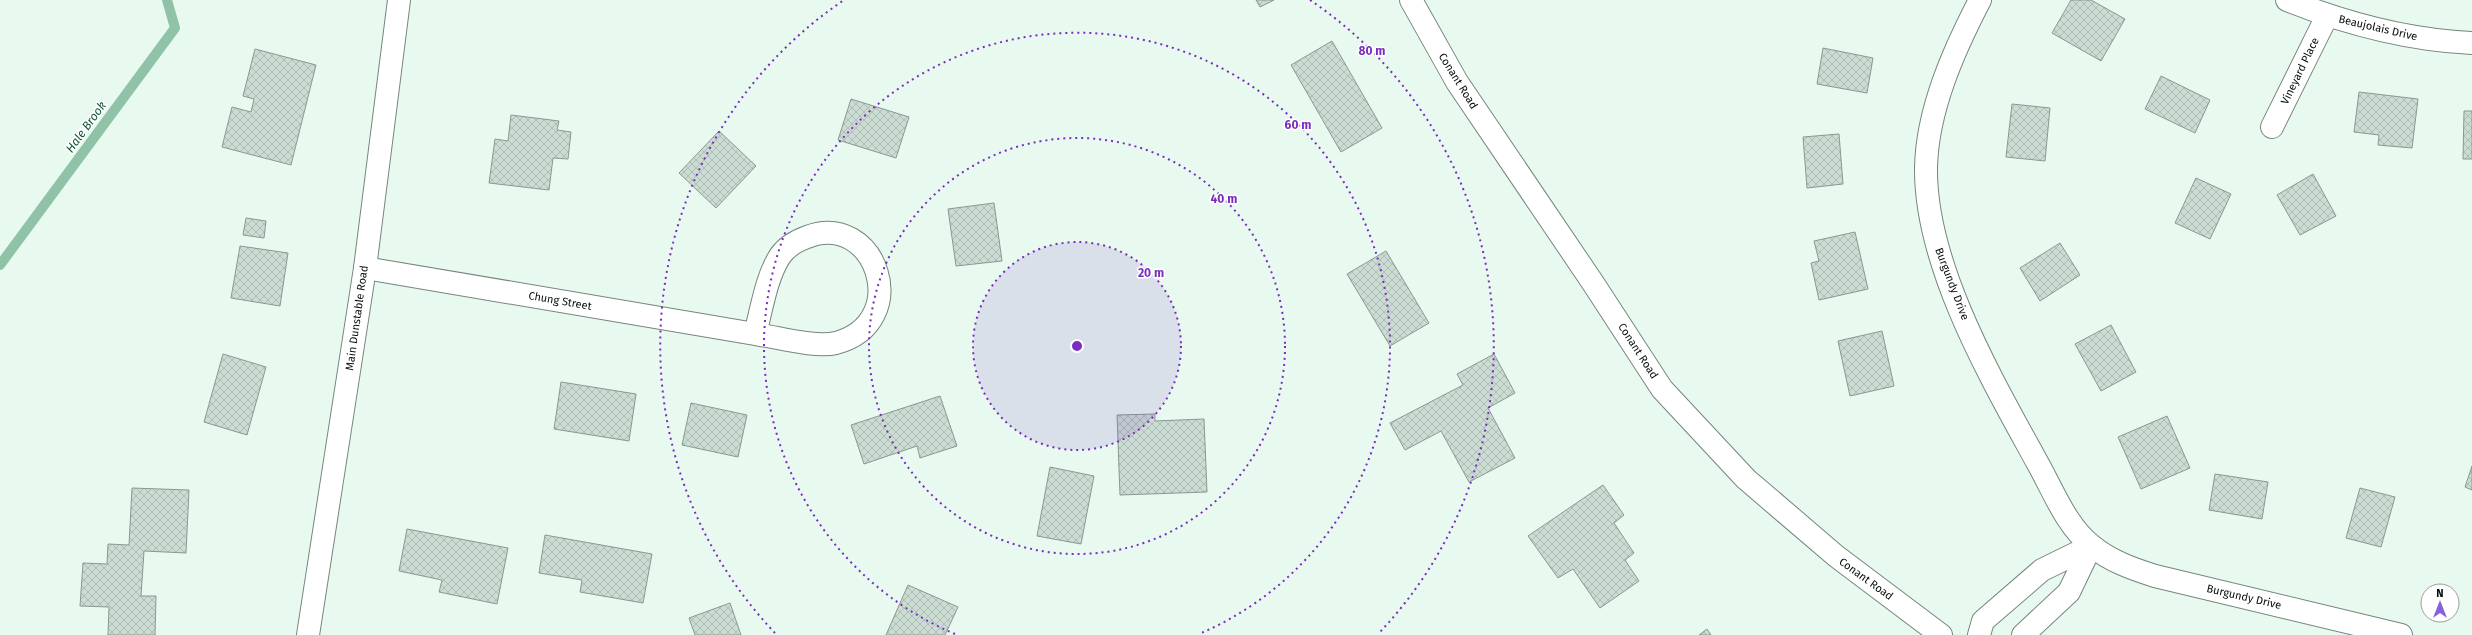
<svg xmlns="http://www.w3.org/2000/svg" width="2472" height="635" viewBox="0 0 2472 635" font-family="'Fira Sans',sans-serif">
  <style>
    .lines { fill: none; stroke-linecap: round; stroke-linejoin: round }
    .stream { stroke: #8fc2a7; stroke-width: 10 }
    .building { fill: url(#building-cross-hatch); stroke: #889990 }
    .minor-casing { stroke: #75867c; stroke-width: 24 }
    .major-casing { stroke: #75867c; stroke-width: 24 }
    .minor { stroke: #fff; stroke-width: 22 }
    .major { stroke: #fff; stroke-width: 22 }
    .ring { fill: none; stroke: #7b2cbf; stroke-width: 2; stroke-dasharray: 2 4 }
    .labels { text-anchor: middle; dominant-baseline: central; stroke-width: 3; stroke-linejoin: round; paint-order: stroke }
    .street-label { font-size: 11px; fill: #070d0a; stroke: #fff }
    .water-label { font-size: 12px; font-style: italic; fill: #125238; stroke: #fff }
    .centre { fill: #7b2cbf; stroke: #fff; stroke-width: 2 }
    .ring-label { font-size: 12px; text-anchor: middle; font-weight: bold; fill: #7b2cbf; stroke: #fff; stroke-width: 3; stroke-linejoin: round; paint-order: stroke }
  </style>
  <defs>
    <pattern id="building-cross-hatch" width="8" height="8" patternUnits="userSpaceOnUse"><rect width="8" height="8" fill="#cbddd3"/><path d="M0 0l8 8M0 8l8-8" fill="none" stroke="#adbcb4"/></pattern>
  </defs>
  <rect width="100%" height="100%" fill="#e8faf0"/>
  <g class="lines">
    <path class="stream" d="M 0,265 L 175,28 L 167,0"/>
  </g>
  <path class="building" d="M 1256,0 L 1274,0 L 1260,7 Z
    M 2071,0 L 2091,0 L 2125,19 L 2101,61 L 2052,33 Z
    M 1332,41 L 1382,128 L 1341,152 L 1291,65 Z
    M 1823,48 L 1873,58 L 1867,93 L 1817,84 Z
    M 255,49 L 316,65 L 291,165 L 222,147 L 232,107 L 251,112 L 254,99 L 243,96 Z
    M 2161,76 L 2210,100 L 2195,133 L 2145,109 Z
    M 2359,92 L 2418,99 L 2412,148 L 2378,145 L 2379,135 L 2354,132 Z
    M 851,99 L 909,117 L 896,158 L 838,140 Z
    M 2012,104 L 2050,108 L 2045,161 L 2006,157 Z
    M 2464,111 L 2472,111 L 2472,159 L 2463,159 Z
    M 511,115 L 559,121 L 557,130 L 571,132 L 568,159 L 553,158 L 549,190 L 489,183 L 495,139 L 508,141 Z
    M 719,131 L 756,166 L 716,208 L 679,173 Z
    M 1839,134 L 1843,184 L 1807,188 L 1803,137 Z
    M 2313,174 L 2336,216 L 2300,235 L 2277,195 Z
    M 2196,178 L 2231,194 L 2210,239 L 2175,223 Z
    M 994,203 L 1002,261 L 956,266 L 948,209 Z
    M 246,218 L 266,221 L 264,238 L 243,235 Z
    M 1855,232 L 1868,289 L 1819,300 L 1811,263 L 1819,261 L 1814,241 Z
    M 2060,243 L 2080,275 L 2040,301 L 2020,268 Z
    M 240,246 L 288,253 L 280,306 L 231,298 Z
    M 1386,251 L 1429,323 L 1390,346 L 1347,274 Z
    M 2111,325 L 2136,372 L 2101,391 L 2075,344 Z
    M 1882,331 L 1894,386 L 1850,396 L 1838,341 Z
    M 223,354 L 266,367 L 247,435 L 204,422 Z
    M 1494,354 L 1515,393 L 1488,408 L 1515,458 L 1469,482 L 1441,431 L 1405,450 L 1390,423 L 1463,385 L 1457,374 Z
    M 561,382 L 636,394 L 629,441 L 554,429 Z
    M 940,396 L 957,446 L 920,458 L 917,446 L 864,464 L 851,425 Z
    M 691,403 L 747,415 L 738,457 L 682,445 Z
    M 1155,414 L 1155,421 L 1204,419 L 1207,492 L 1120,495 L 1117,415 Z
    M 2167,416 L 2190,468 L 2141,489 L 2118,437 Z
    M 2472,466 L 2472,490 L 2465,487 Z
    M 1050,467 L 1094,476 L 1081,544 L 1037,536 Z
    M 2215,474 L 2268,482 L 2262,519 L 2209,510 Z
    M 1603,485 L 1624,515 L 1614,523 L 1634,553 L 1625,560 L 1639,581 L 1600,608 L 1573,569 L 1558,578 L 1528,536 Z
    M 132,488 L 189,490 L 186,553 L 144,551 L 141,596 L 156,596 L 155,635 L 108,635 L 109,607 L 80,606 L 83,563 L 107,564 L 108,544 L 129,545 Z
    M 2360,488 L 2395,497 L 2381,547 L 2346,538 Z
    M 407,529 L 508,548 L 497,604 L 439,592 L 442,580 L 399,571 Z
    M 545,535 L 652,554 L 643,603 L 580,592 L 582,580 L 539,573 Z
    M 908,585 L 958,607 L 945,635 L 886,635 Z
    M 730,603 L 741,635 L 695,635 L 689,618 Z
    M 1707,629 L 1711,635 L 1699,635 Z"/>
  <g class="lines">
    <defs>
      <path id="minor" d="M 1411,0 L 1457,82 L 1593,283 L 1662,389 L 1746,479 L 1836,556 L 1941,635
        M 1980,0 C 1954,50 1927,110 1926,168 C 1925,265 1991,378 2037,462 C 2053,490 2066,526 2092,546 C 2110,561 2133,569 2155,576 L 2401,635
        M 2287,0 C 2347,24 2407,40 2472,43
        M 2272,127 L 2327,16
        M 365,268 L 755,334 C 777,337 815,348 836,343 C 914,322 876,210 807,237 C 796,241 786,247 780,256 C 766,278 762,308 755,334
        M 1979,635 L 1983,621 L 2042,570 L 2091,546
        M 2023,635 L 2069,592 L 2091,546"/>
      <path id="major" d="M 308,635 L 365,268 L 399,0"/>
    </defs>
    <use href="#minor" class="minor-casing"/>
    <use href="#major" class="major-casing"/>
    <use href="#minor" class="minor"/>
    <use href="#major" class="major"/>
  </g>
  <circle cx="1077" cy="346" r="104" fill="#7b2cbf" fill-opacity=".12"/>
  <g class="ring">
    <circle cx="1077" cy="346" r="104"/>
    <circle cx="1077" cy="346" r="208"/>
    <path d="M955 634A313 313 0 1 1 1199 634"/>
    <path d="M775 633A417 417 0 0 1 844 0M1310 0A417 417 0 0 1 1379 633"/>
  </g>
  <g class="labels">
    <g class="street-label">
      <text transform="translate(2378 28) rotate(13)">Beaujolais Drive</text>
      <text transform="translate(2300 71) rotate(-64)">Vineyard Place</text>
      <text transform="translate(1458 81) rotate(58)">Conant Road</text>
      <text transform="translate(1952 284) rotate(69)">Burgundy Drive</text>
      <text transform="translate(560 301) rotate(10)">Chung Street</text>
      <text transform="translate(357 318) rotate(-82)">Main Dunstable Road</text>
      <text transform="translate(1638 351) rotate(57)">Conant Road</text>
      <text transform="translate(1866 579) rotate(36)">Conant Road</text>
      <text transform="translate(2244 597) rotate(13)">Burgundy Drive</text>
    </g>
    <g class="water-label">
      <text transform="translate(86 127) rotate(-54)">Hale Brook</text>
    </g>
  </g>
  <circle cx="1077" cy="346" r="6" class="centre"/>
  <g class="ring-label">
    <text x="1372" y="55">80 m</text>
    <text x="1298" y="129">60 m</text>
    <text x="1224" y="203">40 m</text>
    <text x="1151" y="277">20 m</text>
  </g>
  <g transform="translate(2440 603)"><circle r="19" fill="#ffffff" stroke="#9c9e9d"/>
  <path d="M0-3L7 15L0 10L-7 15Z" fill="#8563de"/>
  <text y="-6" font-size="11" font-weight="bold" text-anchor="middle" fill="#070d0a">N</text>
  </g>
</svg>
